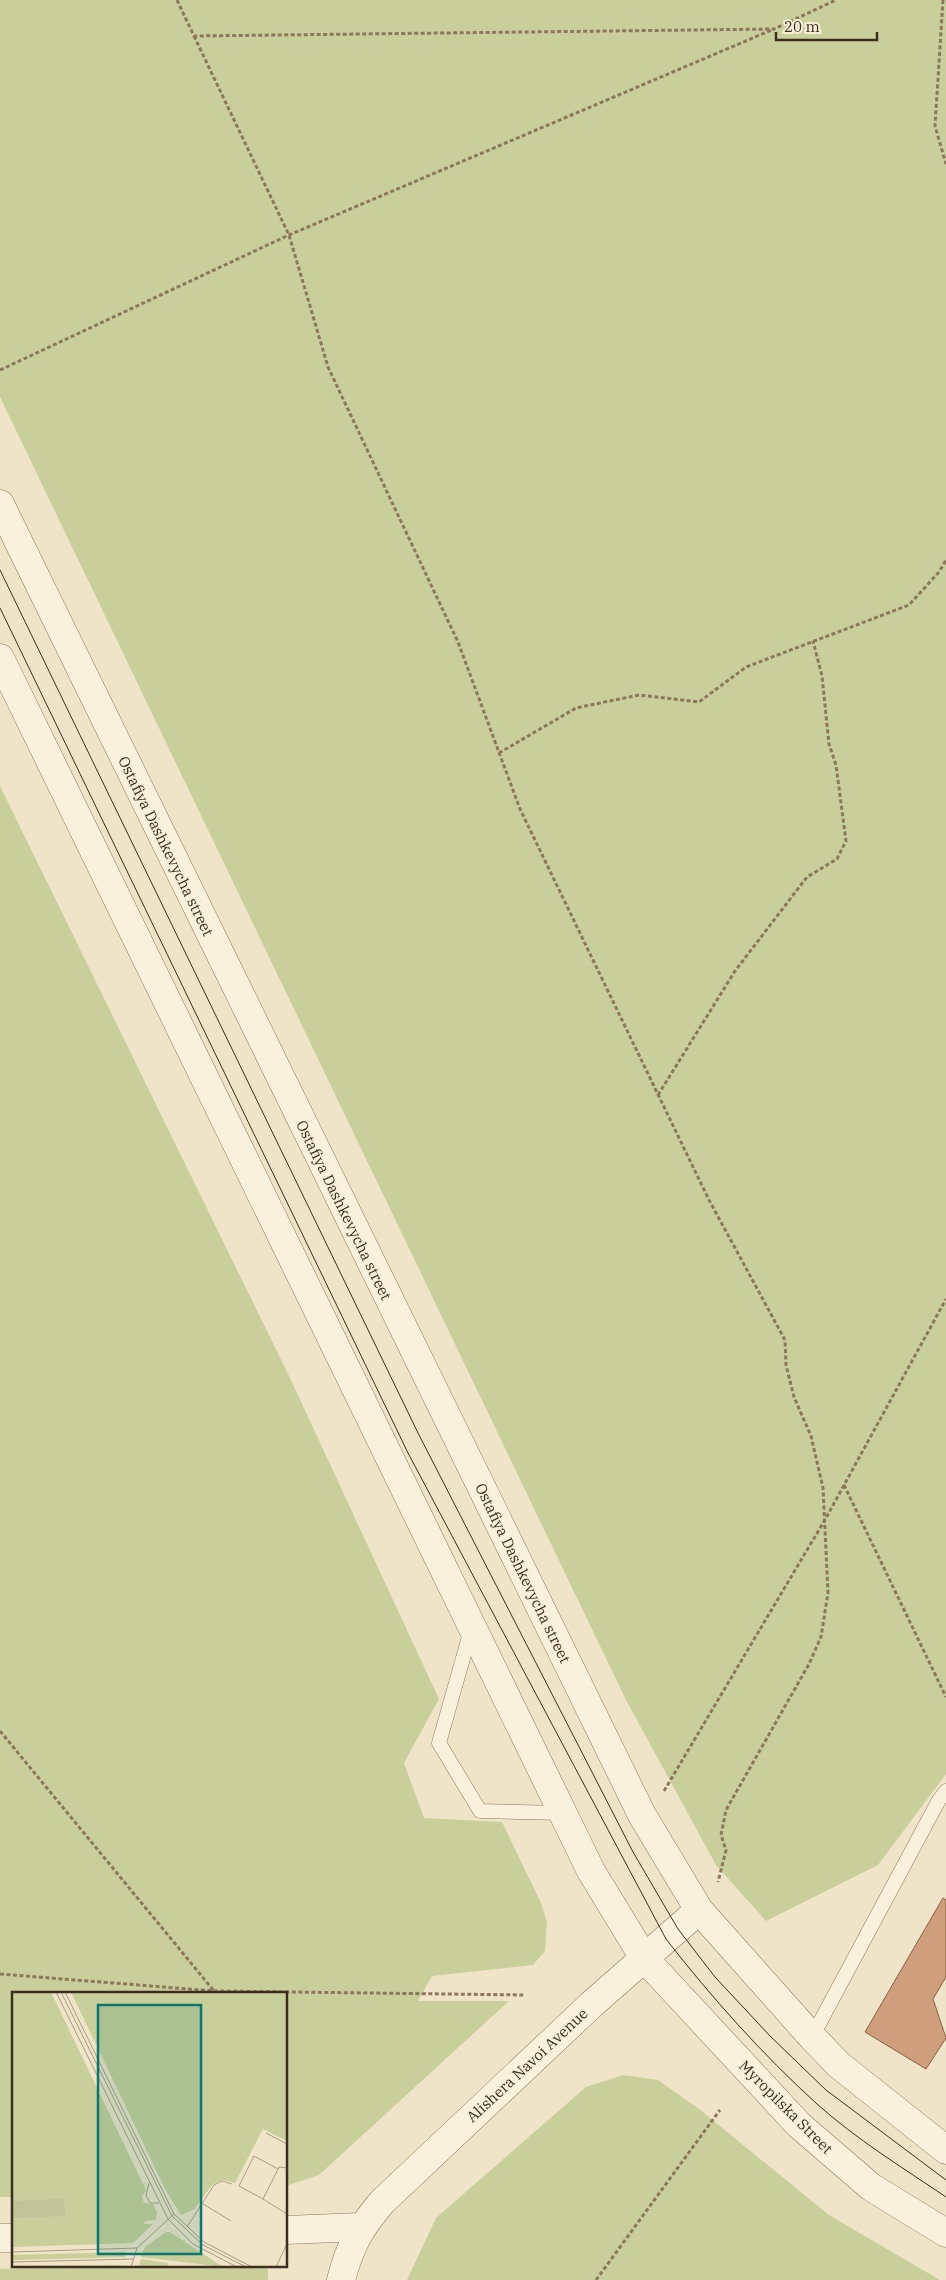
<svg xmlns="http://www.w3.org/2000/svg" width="946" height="2280" viewBox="0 0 946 2280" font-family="'IBM Plex Serif',serif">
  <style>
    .green { fill: #c9cf9b }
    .building { fill: #cf9f7d; stroke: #8d5f41 }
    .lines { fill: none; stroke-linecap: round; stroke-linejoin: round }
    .service-casing { stroke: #8d765c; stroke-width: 15 }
    .tertiary-casing { stroke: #8d765c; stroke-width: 29 }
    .path { stroke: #8d765c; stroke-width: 3; stroke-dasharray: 4 2.5; stroke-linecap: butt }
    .service { stroke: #faf1dc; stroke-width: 14 }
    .tertiary { stroke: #faf1dc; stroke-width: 28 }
    .tram { stroke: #3d2e20; stroke-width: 1 }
    .labels { text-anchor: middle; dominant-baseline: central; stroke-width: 4; stroke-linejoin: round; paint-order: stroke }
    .street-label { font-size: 15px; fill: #3d2e20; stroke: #f7eed8 }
    .inset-road { fill: none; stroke: #a89b85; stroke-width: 1 }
    .view { fill: #0f766e; fill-opacity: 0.15; stroke: #0f766e; stroke-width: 2.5 }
    .inset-edge { fill: none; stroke: #3d2e20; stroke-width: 2.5 }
  </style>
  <rect width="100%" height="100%" fill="#f0e4c8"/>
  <path class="green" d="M 0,0 L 946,0 L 946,1774 L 878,1865 L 766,1921 L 716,1865 L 626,1700 L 0,397 Z
    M 0,786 L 290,1378 L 439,1699 L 404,1763 L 424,1818 L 502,1822 L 541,1903 L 547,1922 L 545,1951 L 533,1965 L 432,1976 L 418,2001 L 509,2001 L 319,2175 L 286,2186 L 286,1994 L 14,1994 L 14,2197 L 0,2197 Z
    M 623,2075 L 658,2080 L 699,2109 L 829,2215 L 940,2280 L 407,2280 L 436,2218 L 586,2087 Z
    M 69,2266 L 264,2266 L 268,2270 L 268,2280 L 0,2280 L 0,2269 Z"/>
  <path class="building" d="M 943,1898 L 946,1900 L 946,1977 L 933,1999 L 946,2038 L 926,2069 L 865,2032 Z"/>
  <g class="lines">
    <defs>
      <path id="service" d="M 471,1630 L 439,1743 L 480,1811 L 563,1813
        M 812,2037 L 939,1800 L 946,1791"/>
      <path id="tertiary" d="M 0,504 L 642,1815 L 699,1910 L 812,2037 L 839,2065 L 946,2150
        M 0,658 L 591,1871 L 644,1958 L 799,2125 L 871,2187 L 946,2233
        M 286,2230 L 361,2227
        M 0,2238 L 14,2238
        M 341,2280 C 350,2246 359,2229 382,2202 L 592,2004 L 699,1910"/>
    </defs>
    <use href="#service" class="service-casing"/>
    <use href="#tertiary" class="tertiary-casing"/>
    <path class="path" d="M 177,0 L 194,36 L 774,29 L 836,0
      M 943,0 L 935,126 L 946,164
      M 194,36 L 289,235 L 328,367 L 458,642 L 520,809 L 709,1200 L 785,1340 L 786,1365 L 794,1397 L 811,1436 L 823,1488 L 828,1593 L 821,1637 L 809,1664 L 726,1810 L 721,1835 L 726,1850 L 718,1882
      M 0,370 L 289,235 L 774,29
      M 499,753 L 576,708 L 639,695 L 699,702 L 746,667 L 909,605 L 939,572 L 946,560
      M 658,1095 L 735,971 L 807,877 L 837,859 L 846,841 L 836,765 L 829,744 L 822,676 L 813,641
      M 844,1485 L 946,1697
      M 0,1731 L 214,1991
      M 664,1791 L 826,1518 L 946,1299
      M 0,1974 L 214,1991 L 525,1995
      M 596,2280 L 720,2110"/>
    <use href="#service" class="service"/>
    <use href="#tertiary" class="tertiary"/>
    <path class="tram" d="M 0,570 L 418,1433 L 633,1852 L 678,1929 L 715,1977 L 770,2036 L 826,2090 L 946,2180
      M 0,608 L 408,1453 L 666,1939 C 712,1998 762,2054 817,2104 C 856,2139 903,2168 946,2197"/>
  </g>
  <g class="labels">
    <g class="street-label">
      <text transform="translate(166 846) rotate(64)">Ostafiya Dashkevycha street</text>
      <text transform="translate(344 1210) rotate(64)">Ostafiya Dashkevycha street</text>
      <text transform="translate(523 1573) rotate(64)">Ostafiya Dashkevycha street</text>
      <text transform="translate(527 2065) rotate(-43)">Alishera Navoi Avenue</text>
      <text transform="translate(786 2107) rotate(45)">Myropilska Street</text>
    </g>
  </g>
  <g transform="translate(12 1992)">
    <rect width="275" height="275" fill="#f0e4c8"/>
    <path d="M 0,0 L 39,0 L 134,198 L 130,205 L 132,211 L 141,212 L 145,221 L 144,228 L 133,229 L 132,232 L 141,232 L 121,251 L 0,255 ZM 59,0 L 275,0 L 275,149 L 251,137 L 223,191 L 211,188 L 201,192 L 182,217 L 169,223 L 154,199 ZM 154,240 L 158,240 L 211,275 L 129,265 L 133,255 ZM 114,260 L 113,265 L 0,268 L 0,263 ZM 129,267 L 156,271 L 155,275 L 127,275 ZM 105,273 L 112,274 L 12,275 L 12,274 Z" fill="#c9cf9b"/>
    <path d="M 52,207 L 53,224 L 0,226 L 0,209 Z" fill="#bfc49a"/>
    <path class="inset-road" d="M 44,0 L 156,227 L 181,252 L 225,275M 49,0 L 160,224 L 191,253 L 234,275M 53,0 L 162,222 L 192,250 L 240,275M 254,141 L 275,152M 275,176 L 267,175 L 251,207 L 275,222M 137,191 L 134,203 L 138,211 L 147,211M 251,207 L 227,194 L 242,164 L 266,177M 188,210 L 219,229M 175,235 L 202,193 L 210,189 L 220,192M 0,260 L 125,256M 0,270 L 122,267M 119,275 L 125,256 L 162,222M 264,275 L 275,252"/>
    <path class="view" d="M 86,13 L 189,13 L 189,262 L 86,262 Z"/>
    <rect width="275" height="275" class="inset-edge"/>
  </g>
  <path d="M776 32v8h101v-8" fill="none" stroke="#3d2e20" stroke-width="2.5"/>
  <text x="784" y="32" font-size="15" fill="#3d2e20" stroke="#f7eed8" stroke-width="4" paint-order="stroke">20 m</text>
</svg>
